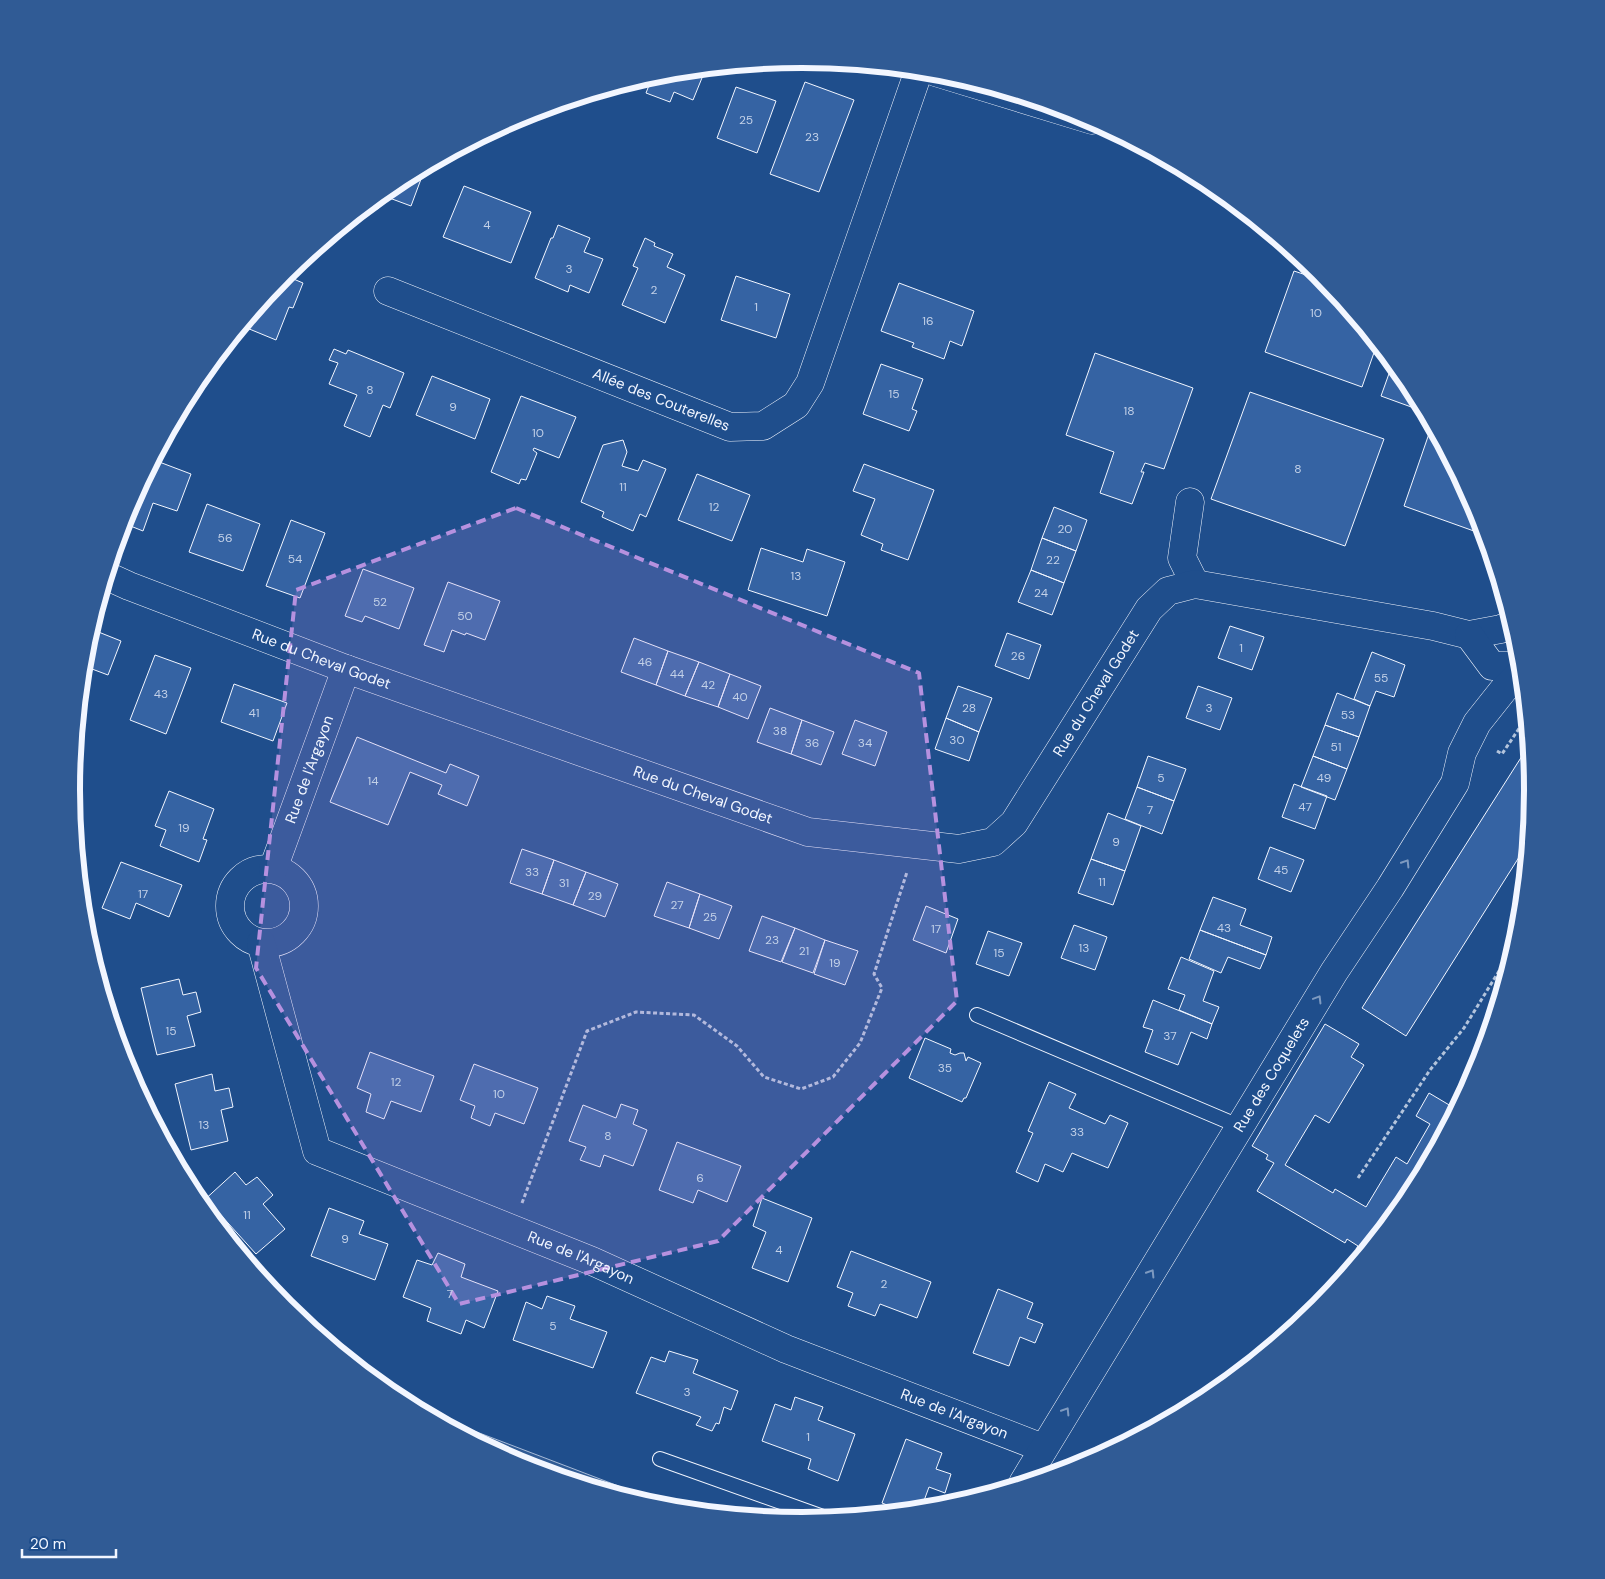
<svg xmlns="http://www.w3.org/2000/svg" width="1605" height="1579" viewBox="0 0 1605 1579" font-family="'DM Sans',sans-serif">
  <style>
    .green { fill: #305b95; stroke: #a8bbd7 }
    .building { fill: #3563a3; stroke: #f2f6ff }
    .lines { fill: none; stroke-linecap: round; stroke-linejoin: round }
    .service-casing { stroke: #f2f6ff; stroke-width: 16 }
    .minor-casing { stroke: #f2f6ff; stroke-width: 29 }
    .path { stroke: #b3c4dc; stroke-width: 3; stroke-dasharray: 4 2.5; stroke-linecap: butt }
    .service { stroke: #1f4e8c; stroke-width: 14 }
    .minor { stroke: #1f4e8c; stroke-width: 28 }
    .oneway { stroke: #7e9ac0 }
    .marked { fill: #b691df; fill-opacity: 0.2; stroke: #b691df; stroke-width: 4; stroke-dasharray: 10 6; stroke-linejoin: round }
    .labels { text-anchor: middle; dominant-baseline: central; stroke-width: 4; stroke-linejoin: round; paint-order: stroke }
    .number-label { font-size: 12px; fill: #c3d1e8 }
    .street-label { font-size: 15px; fill: #f2f6ff; stroke: #1f4e8c }
    .rim { fill: none; stroke: #f2f6ff; stroke-width: 6 }
  </style>
  <rect width="100%" height="100%" fill="#1f4e8c"/>
  <path class="green" d="M 427,1413 L 663,1503 L 661,1506 L 660,1506 L 523,1465 Z"/>
  <path class="building" d="M 706,68 L 693,100 L 674,92 L 670,102 L 646,93 L 653,75 L 660,73 Z
    M 805,82 L 854,100 L 819,192 L 770,174 Z
    M 736,87 L 776,101 L 757,153 L 717,138 Z
    M 420,170 L 424,171 L 411,206 L 384,196 L 378,209 L 368,205 L 397,182 Z
    M 464,186 L 531,212 L 511,263 L 443,237 Z
    M 558,225 L 590,238 L 584,252 L 603,259 L 589,293 L 570,285 L 568,292 L 535,278 L 551,238 L 553,238 Z
    M 645,238 L 655,243 L 654,246 L 673,254 L 667,267 L 685,275 L 665,323 L 622,305 L 638,268 L 633,266 Z
    M 1294,271 L 1327,282 L 1377,344 L 1362,387 L 1265,352 Z
    M 284,275 L 303,283 L 293,308 L 289,307 L 276,340 L 242,326 Z
    M 736,276 L 790,294 L 776,338 L 721,320 Z
    M 899,283 L 974,311 L 962,346 L 950,341 L 944,359 L 912,347 L 914,343 L 881,331 Z
    M 334,349 L 346,354 L 348,350 L 404,373 L 390,408 L 383,405 L 370,437 L 344,426 L 357,395 L 329,384 L 338,363 L 329,360 Z
    M 1095,353 L 1193,388 L 1164,469 L 1145,463 L 1141,472 L 1144,472 L 1132,504 L 1100,493 L 1114,452 L 1066,435 Z
    M 881,364 L 923,379 L 912,409 L 917,411 L 909,431 L 863,414 Z
    M 1391,368 L 1400,371 L 1410,384 L 1425,412 L 1381,396 Z
    M 432,376 L 490,399 L 475,439 L 416,415 Z
    M 1250,392 L 1384,439 L 1345,546 L 1211,499 Z
    M 521,396 L 576,417 L 559,458 L 534,448 L 533,450 L 537,453 L 526,480 L 521,479 L 519,484 L 491,472 Z
    M 1432,425 L 1478,510 L 1485,535 L 1404,506 Z
    M 623,440 L 627,452 L 622,466 L 638,471 L 643,460 L 666,469 L 646,517 L 640,514 L 633,531 L 602,517 L 604,512 L 581,502 L 603,445 Z
    M 154,460 L 191,474 L 177,511 L 153,503 L 143,531 L 123,523 L 127,510 Z
    M 864,464 L 934,490 L 908,560 L 881,550 L 883,544 L 861,535 L 875,499 L 853,491 Z
    M 697,474 L 750,495 L 732,541 L 678,520 Z
    M 207,504 L 260,524 L 243,571 L 189,552 Z
    M 1054,507 L 1087,520 L 1076,551 L 1042,538 Z
    M 291,520 L 325,533 L 300,598 L 266,586 Z
    M 1042,538 L 1076,551 L 1064,583 L 1031,570 Z
    M 761,548 L 803,562 L 807,549 L 845,562 L 827,616 L 748,590 Z
    M 363,569 L 414,588 L 399,629 L 365,616 L 362,622 L 345,616 Z
    M 1031,570 L 1064,583 L 1052,615 L 1018,602 Z
    M 448,582 L 500,601 L 485,640 L 466,633 L 465,635 L 452,630 L 444,652 L 424,645 Z
    M 1230,626 L 1264,637 L 1252,670 L 1218,658 Z
    M 91,629 L 121,641 L 108,675 L 84,666 L 86,647 Z
    M 1007,633 L 1041,645 L 1029,679 L 995,666 Z
    M 634,638 L 668,651 L 656,685 L 621,672 Z
    M 668,651 L 699,662 L 685,696 L 656,685 Z
    M 1372,652 L 1405,665 L 1394,697 L 1376,691 L 1370,706 L 1354,699 Z
    M 155,655 L 191,668 L 166,734 L 130,720 Z
    M 699,662 L 730,674 L 718,707 L 685,696 Z
    M 730,674 L 761,686 L 748,719 L 718,707 Z
    M 234,684 L 287,703 L 273,741 L 221,722 Z
    M 958,686 L 992,698 L 979,732 L 946,718 Z
    M 1198,686 L 1232,698 L 1220,730 L 1186,718 Z
    M 1337,693 L 1370,706 L 1359,737 L 1325,725 Z
    M 770,708 L 802,720 L 791,754 L 757,742 Z
    M 946,718 L 979,732 L 969,761 L 935,749 Z
    M 802,720 L 834,732 L 821,765 L 791,754 Z
    M 855,720 L 887,732 L 875,766 L 842,754 Z
    M 1325,725 L 1359,737 L 1347,769 L 1313,756 Z
    M 357,737 L 446,773 L 450,764 L 479,776 L 467,806 L 438,794 L 442,785 L 410,772 L 388,825 L 330,802 Z
    M 1529,745 L 1533,790 L 1528,843 L 1406,1036 L 1362,1008 Z
    M 1148,756 L 1186,769 L 1174,801 L 1137,787 Z
    M 1313,756 L 1347,769 L 1335,800 L 1301,787 Z
    M 1294,784 L 1327,796 L 1315,829 L 1282,817 Z
    M 1137,787 L 1174,801 L 1162,834 L 1125,819 Z
    M 169,791 L 214,809 L 203,839 L 207,840 L 199,862 L 160,846 L 166,830 L 155,826 Z
    M 1108,813 L 1141,826 L 1125,871 L 1091,859 Z
    M 1270,847 L 1304,860 L 1291,892 L 1258,879 Z
    M 522,849 L 554,860 L 542,894 L 510,883 Z
    M 1091,859 L 1125,871 L 1113,905 L 1078,893 Z
    M 554,860 L 586,872 L 573,905 L 542,894 Z
    M 121,862 L 182,885 L 169,917 L 136,903 L 130,919 L 102,908 Z
    M 586,872 L 618,884 L 605,917 L 573,905 Z
    M 667,882 L 700,894 L 689,928 L 654,916 Z
    M 700,894 L 732,906 L 719,939 L 689,928 Z
    M 1213,897 L 1246,909 L 1240,925 L 1272,937 L 1266,955 L 1200,930 Z
    M 926,906 L 958,919 L 946,953 L 913,940 Z
    M 762,916 L 795,928 L 781,962 L 749,951 Z
    M 1074,925 L 1107,937 L 1095,970 L 1061,958 Z
    M 795,928 L 825,940 L 813,973 L 782,962 Z
    M 1200,930 L 1266,955 L 1260,969 L 1228,957 L 1221,973 L 1189,959 Z
    M 988,931 L 1022,943 L 1009,976 L 976,964 Z
    M 825,940 L 858,951 L 845,985 L 814,974 Z
    M 1181,957 L 1214,971 L 1203,1001 L 1219,1007 L 1212,1024 L 1179,1010 L 1185,995 L 1168,989 Z
    M 179,979 L 183,995 L 196,992 L 201,1012 L 187,1016 L 195,1046 L 157,1055 L 141,988 Z
    M 1153,1000 L 1212,1024 L 1207,1039 L 1191,1032 L 1178,1065 L 1145,1052 L 1153,1030 L 1143,1027 Z
    M 1325,1024 L 1359,1044 L 1351,1057 L 1364,1065 L 1329,1123 L 1315,1115 L 1285,1165 L 1333,1193 L 1335,1189 L 1366,1207 L 1396,1157 L 1407,1164 L 1430,1124 L 1416,1116 L 1429,1093 L 1456,1109 L 1410,1196 L 1363,1253 L 1356,1249 L 1358,1246 L 1347,1239 L 1345,1243 L 1257,1191 L 1274,1163 L 1266,1159 L 1268,1155 L 1252,1146 Z
    M 925,1038 L 951,1049 L 950,1053 L 955,1055 L 960,1053 L 964,1053 L 966,1061 L 968,1057 L 981,1063 L 966,1098 L 964,1098 L 962,1102 L 909,1078 Z
    M 370,1052 L 434,1076 L 421,1112 L 391,1101 L 384,1119 L 366,1112 L 371,1094 L 357,1088 Z
    M 474,1064 L 538,1088 L 524,1124 L 495,1113 L 490,1126 L 471,1118 L 475,1106 L 460,1100 Z
    M 212,1074 L 215,1091 L 229,1088 L 233,1107 L 221,1110 L 228,1141 L 191,1150 L 175,1084 Z
    M 1049,1082 L 1076,1094 L 1069,1108 L 1105,1124 L 1110,1115 L 1128,1123 L 1108,1168 L 1072,1153 L 1063,1172 L 1045,1164 L 1038,1182 L 1016,1172 L 1033,1133 L 1028,1131 Z
    M 621,1104 L 638,1110 L 633,1124 L 647,1130 L 633,1166 L 604,1155 L 600,1167 L 580,1160 L 586,1147 L 569,1141 L 583,1105 L 616,1118 Z
    M 677,1142 L 741,1166 L 727,1202 L 698,1190 L 693,1203 L 659,1190 Z
    M 235,1172 L 246,1185 L 257,1177 L 273,1195 L 263,1204 L 285,1229 L 256,1254 L 219,1213 L 213,1218 L 201,1203 Z
    M 762,1198 L 812,1218 L 788,1282 L 752,1268 L 766,1232 L 753,1226 Z
    M 329,1208 L 364,1221 L 359,1234 L 388,1244 L 375,1280 L 311,1256 Z
    M 851,1251 L 931,1282 L 917,1318 L 880,1304 L 875,1316 L 848,1306 L 853,1293 L 837,1287 Z
    M 438,1253 L 465,1264 L 461,1277 L 498,1291 L 484,1328 L 466,1320 L 461,1334 L 427,1321 L 431,1308 L 403,1297 L 417,1260 L 432,1265 Z
    M 998,1289 L 1033,1303 L 1027,1318 L 1043,1324 L 1035,1343 L 1020,1337 L 1009,1366 L 973,1353 Z
    M 547,1296 L 575,1306 L 570,1319 L 607,1332 L 593,1368 L 513,1340 L 526,1302 L 542,1309 Z
    M 669,1351 L 698,1360 L 693,1373 L 738,1391 L 731,1410 L 724,1407 L 719,1424 L 716,1423 L 712,1431 L 696,1425 L 701,1417 L 636,1393 L 651,1357 L 665,1362 Z
    M 795,1397 L 823,1407 L 818,1420 L 855,1434 L 838,1481 L 808,1469 L 811,1459 L 762,1441 L 775,1404 L 791,1410 Z
    M 906,1439 L 942,1453 L 936,1469 L 951,1474 L 945,1493 L 929,1487 L 921,1509 L 902,1511 L 882,1503 Z"/>
  <g class="lines">
    <defs>
      <path id="service" d="M 977,1015 L 1241,1127
        M 660,1459 L 826,1518"/>
      <g id="minor">
        <path d="M 935,72 L 1092,120"/>
        <path id="s1" d="M 388,291 L 730,427 L 763,426 L 796,405 L 810,383 L 919,70"/>
        <path d="M 1190,502 L 1182,558 L 1195,584"/>
        <path id="s2" d="M 107,576 L 129,586 L 346,669 L 808,832 L 959,849 L 993,842 L 1014,823 L 1149,609 L 1168,591 L 1195,584 L 1433,626 L 1469,635 L 1501,629 L 1512,624"/>
        <path d="M 1469,635 L 1492,666 L 1521,666"/>
        <circle cx="267" cy="906" r="37"/>
        <path id="s3" d="M 273,869 L 346,669"/>
        <path id="s4" d="M 261,943 L 317,1151 L 592,1261 L 786,1349 L 1043,1448"/>
        <path id="s5" d="M 1023,1483 L 1334,972 L 1390,888 L 1455,783 L 1462,753 L 1477,723 L 1504,689 L 1522,671"/>
      </g>
    </defs>
    <use href="#service" class="service-casing"/>
    <use href="#minor" class="minor-casing"/>
    <path class="path" d="M 1497,751 L 1502,754 L 1526,718
      M 1358,1178 L 1430,1070 L 1464,1028 L 1515,945
      M 522,1203 L 587,1031 L 636,1012 L 694,1015 L 737,1046 L 764,1077 L 801,1089 L 833,1077 L 860,1043 L 882,988 L 874,974 L 907,872"/>
    <use href="#service" class="service"/>
    <use href="#minor" class="minor"/>
  </g>
  <defs><path id="oneway-chevron" d="M-2-3.5L2.5 0L-2 3.5" fill="none" stroke-width="1.6" stroke-linecap="round" stroke-linejoin="round" transform="scale(1.25)"/></defs>
  <g class="oneway">
    <use href="#oneway-chevron" transform="translate(1406 863) rotate(-58)"/>
    <use href="#oneway-chevron" transform="translate(1318 999) rotate(-59)"/>
    <use href="#oneway-chevron" transform="translate(1151 1273) rotate(-58)"/>
    <use href="#oneway-chevron" transform="translate(1066 1411) rotate(-58)"/>
  </g>
  <path class="marked" d="M 516,508 L 919,673 L 957,1001 L 718,1241 L 459,1304 L 256,968 L 296,590 Z"/>
  <g class="labels">
    <g class="number-label">
      <text x="746" y="120">25</text>
      <text x="812" y="137">23</text>
      <text x="487" y="225">4</text>
      <text x="569" y="269">3</text>
      <text x="654" y="290">2</text>
      <text x="756" y="307">1</text>
      <text x="1316" y="313">10</text>
      <text x="928" y="321">16</text>
      <text x="370" y="390">8</text>
      <text x="894" y="394">15</text>
      <text x="453" y="407">9</text>
      <text x="1129" y="411">18</text>
      <text x="538" y="433">10</text>
      <text x="1298" y="469">8</text>
      <text x="623" y="487">11</text>
      <text x="714" y="507">12</text>
      <text x="1065" y="529">20</text>
      <text x="225" y="538">56</text>
      <text x="295" y="559">54</text>
      <text x="1053" y="560">22</text>
      <text x="796" y="576">13</text>
      <text x="1041" y="593">24</text>
      <text x="380" y="602">52</text>
      <text x="465" y="616">50</text>
      <text x="1241" y="648">1</text>
      <text x="1018" y="656">26</text>
      <text x="645" y="662">46</text>
      <text x="677" y="674">44</text>
      <text x="1381" y="678">55</text>
      <text x="708" y="685">42</text>
      <text x="161" y="694">43</text>
      <text x="740" y="697">40</text>
      <text x="969" y="708">28</text>
      <text x="1209" y="708">3</text>
      <text x="254" y="713">41</text>
      <text x="1348" y="715">53</text>
      <text x="780" y="731">38</text>
      <text x="957" y="740">30</text>
      <text x="812" y="743">36</text>
      <text x="865" y="743">34</text>
      <text x="1336" y="747">51</text>
      <text x="1161" y="778">5</text>
      <text x="1324" y="778">49</text>
      <text x="373" y="781">14</text>
      <text x="1305" y="807">47</text>
      <text x="1150" y="810">7</text>
      <text x="184" y="828">19</text>
      <text x="1116" y="842">9</text>
      <text x="1281" y="870">45</text>
      <text x="532" y="872">33</text>
      <text x="1102" y="882">11</text>
      <text x="564" y="883">31</text>
      <text x="143" y="894">17</text>
      <text x="595" y="896">29</text>
      <text x="677" y="905">27</text>
      <text x="710" y="917">25</text>
      <text x="1224" y="928">43</text>
      <text x="936" y="929">17</text>
      <text x="772" y="940">23</text>
      <text x="1084" y="948">13</text>
      <text x="804" y="951">21</text>
      <text x="999" y="953">15</text>
      <text x="835" y="963">19</text>
      <text x="171" y="1031">15</text>
      <text x="1170" y="1036">37</text>
      <text x="945" y="1068">35</text>
      <text x="396" y="1082">12</text>
      <text x="499" y="1094">10</text>
      <text x="204" y="1125">13</text>
      <text x="1077" y="1132">33</text>
      <text x="608" y="1136">8</text>
      <text x="700" y="1178">6</text>
      <text x="247" y="1215">11</text>
      <text x="345" y="1239">9</text>
      <text x="779" y="1250">4</text>
      <text x="884" y="1284">2</text>
      <text x="450" y="1294">7</text>
      <text x="553" y="1326">5</text>
      <text x="687" y="1392">3</text>
      <text x="808" y="1437">1</text>
    </g>
    <g class="street-label">
      <text stroke="none"><textPath href="#s1" startOffset="294">Allée des Couterelles</textPath></text>
      <text stroke="none"><textPath href="#s2" startOffset="230">Rue du Cheval Godet</textPath></text>
      <text stroke="none"><textPath href="#s2" startOffset="1115">Rue du Cheval Godet</textPath></text>
      <text stroke="none"><textPath href="#s3" startOffset="106">Rue de l'Argayon</textPath></text>
      <text stroke="none"><textPath href="#s2" startOffset="635">Rue du Cheval Godet</textPath></text>
      <text stroke="none"><textPath href="#s5" startOffset="478">Rue des Coquelets</textPath></text>
      <text stroke="none"><textPath href="#s4" startOffset="500">Rue de l'Argayon</textPath></text>
      <text stroke="none"><textPath href="#s4" startOffset="905">Rue de l'Argayon</textPath></text>
    </g>
  </g>
  <path d="M0 0H1605V1579H0ZM80 790a722 722 0 1 1 1444 0a722 722 0 1 1-1444 0Z" fill="#305b95" fill-rule="evenodd"/>
  <path class="rim" d="M80 790a722 722 0 1 1 1444 0a722 722 0 1 1-1444 0Z"/>
  <path d="M22 1549v8h94v-8" fill="none" stroke="#f2f6ff" stroke-width="2.5"/>
  <text x="30" y="1549" font-size="15" fill="#f2f6ff" stroke="#1f4e8c" stroke-width="4" paint-order="stroke">20 m</text>
</svg>
